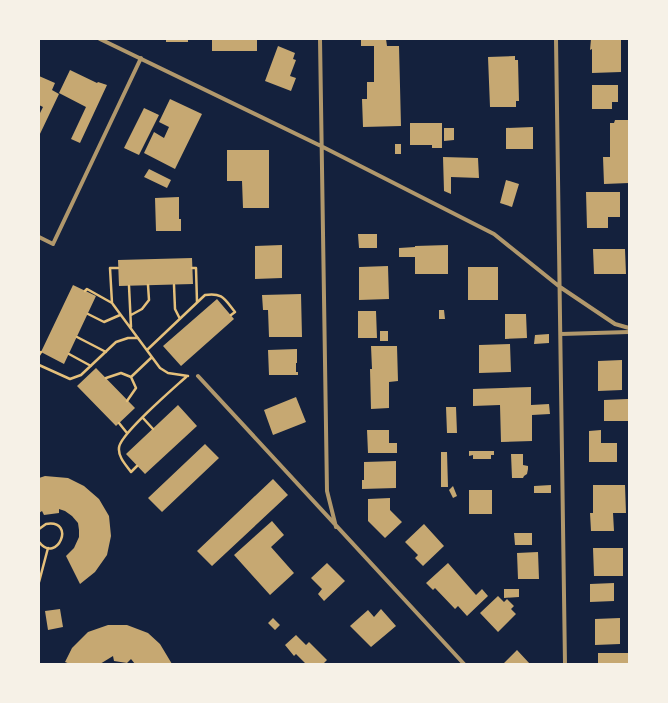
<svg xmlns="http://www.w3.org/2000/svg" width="668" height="703" viewBox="0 0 668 703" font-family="'Roboto Condensed',sans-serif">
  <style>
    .building { fill: #c6a872 }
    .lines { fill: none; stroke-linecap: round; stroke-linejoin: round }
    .path { stroke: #e5c07b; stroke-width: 2.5 }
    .minor { stroke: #b1986c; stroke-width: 4 }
  </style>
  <rect width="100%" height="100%" fill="#14213d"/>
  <path class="building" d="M 166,39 L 188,39 L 188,42 L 166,42 Z
    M 212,39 L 257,39 L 257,51 L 212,51 Z
    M 361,39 L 386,39 L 387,46 L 399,46 L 401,126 L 363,127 L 362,99 L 367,99 L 367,82 L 374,82 L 374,46 L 361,46 Z
    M 591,39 L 621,39 L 621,72 L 592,73 L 592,49 L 590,50 Z
    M 278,46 L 295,53 L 293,59 L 296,60 L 290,76 L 296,78 L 291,91 L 265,81 Z
    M 515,56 L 515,60 L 518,60 L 519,101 L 516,101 L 516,107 L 490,107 L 488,57 Z
    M 70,70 L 97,83 L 98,82 L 107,85 L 80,143 L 71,139 L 86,107 L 59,93 Z
    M 39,76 L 55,83 L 52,90 L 59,94 L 39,136 L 39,115 L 43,107 L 39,105 Z
    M 592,85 L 618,85 L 618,102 L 612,102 L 612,109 L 592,109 Z
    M 170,99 L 202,114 L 175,169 L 144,153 L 154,132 L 164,138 L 169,127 L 159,122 Z
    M 144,108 L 159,115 L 139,155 L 124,148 Z
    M 615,120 L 629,120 L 629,183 L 604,184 L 603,157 L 610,157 L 610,123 L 614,123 Z
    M 410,123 L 442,123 L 442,148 L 432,148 L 432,145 L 410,145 Z
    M 533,127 L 533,149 L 506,149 L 506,128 Z
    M 444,128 L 454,128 L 454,140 L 444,141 Z
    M 395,144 L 401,144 L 401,154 L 395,154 Z
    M 227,150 L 269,150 L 269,208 L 243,208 L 242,181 L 227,181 Z
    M 443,157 L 478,158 L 479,178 L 451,177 L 451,194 L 444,191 Z
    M 149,169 L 171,180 L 167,188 L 144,177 Z
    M 506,180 L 519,184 L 512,207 L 500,203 Z
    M 586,192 L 620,192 L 620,217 L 608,217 L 608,228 L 587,228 Z
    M 179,197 L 179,219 L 181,219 L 181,231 L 156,231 L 155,198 Z
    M 358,234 L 377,234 L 377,248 L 359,248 Z
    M 282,245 L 282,278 L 255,279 L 255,246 Z
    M 448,245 L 448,274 L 415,274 L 415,257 L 399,257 L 399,248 L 415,247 L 415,246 Z
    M 593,249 L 625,249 L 626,274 L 594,274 Z
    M 192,258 L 193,284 L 119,286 L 118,260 Z
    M 388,266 L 389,299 L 359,300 L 359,267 Z
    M 468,267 L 498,267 L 498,300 L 468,300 Z
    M 73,285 L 96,296 L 64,364 L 41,352 Z
    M 301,294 L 302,337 L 269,337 L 268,310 L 263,310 L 262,295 Z
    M 217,299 L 234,319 L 181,366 L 163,346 Z
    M 439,310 L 444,310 L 445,319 L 439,319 Z
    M 358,311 L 376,311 L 377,338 L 358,338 Z
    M 505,314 L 526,314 L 527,338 L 505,339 Z
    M 380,331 L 388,331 L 388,341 L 380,341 Z
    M 549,334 L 549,343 L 534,344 L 535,335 Z
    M 510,344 L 511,372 L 479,373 L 479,345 Z
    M 371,346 L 397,346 L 398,381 L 389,382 L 389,408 L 371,409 L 370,369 L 372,369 Z
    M 297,349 L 297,363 L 296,363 L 296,372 L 298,372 L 298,375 L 269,375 L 268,350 Z
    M 622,360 L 622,390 L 598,391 L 598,361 Z
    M 96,368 L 135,408 L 116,426 L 77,386 Z
    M 531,387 L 531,405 L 549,404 L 550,414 L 532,415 L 532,441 L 501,442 L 500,405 L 473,406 L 473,389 Z
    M 296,397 L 306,422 L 273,435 L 264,410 Z
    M 628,399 L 628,421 L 604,421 L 604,400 Z
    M 178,405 L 197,426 L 145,474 L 126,454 Z
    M 446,407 L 456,407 L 457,433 L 447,433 Z
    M 367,430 L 389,430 L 389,443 L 397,443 L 397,453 L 368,453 Z
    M 601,430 L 601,443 L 617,443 L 617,462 L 589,462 L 589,431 Z
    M 205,444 L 219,458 L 162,512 L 148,498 Z
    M 469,451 L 494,451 L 494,455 L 491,455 L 491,459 L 473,459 L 473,455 L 469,456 Z
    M 441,452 L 447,452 L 448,487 L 441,487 Z
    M 511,454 L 523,454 L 523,465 L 528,466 L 528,469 L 527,474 L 524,476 L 523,478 L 512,478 Z
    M 396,461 L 396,488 L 362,489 L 362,480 L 364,480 L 364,462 Z
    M 45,476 L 68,478 L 84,486 L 99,499 L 109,516 L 111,536 L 107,555 L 95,572 L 80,584 L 66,556 L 74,548 L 79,537 L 79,530 L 78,523 L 72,516 L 65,511 L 59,509 L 59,513 L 44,515 L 42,511 L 39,513 L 39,478 Z
    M 273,479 L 288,495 L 212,566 L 197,551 Z
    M 551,485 L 551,493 L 534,493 L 534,486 Z
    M 593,485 L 625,485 L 626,513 L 613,513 L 614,531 L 591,531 L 590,513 L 593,513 Z
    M 453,486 L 457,496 L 453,498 L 449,490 Z
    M 469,490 L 492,490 L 492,514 L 469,514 Z
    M 390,498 L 390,510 L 402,522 L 385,538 L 368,521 L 368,499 Z
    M 272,521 L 284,535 L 271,547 L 294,573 L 270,595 L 234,555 Z
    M 424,524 L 444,546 L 423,566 L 415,558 L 418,555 L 405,542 Z
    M 514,533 L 532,533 L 532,545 L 515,545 Z
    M 593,548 L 623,548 L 623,576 L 594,576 Z
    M 538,552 L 539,579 L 518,579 L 517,553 Z
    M 327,563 L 345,581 L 324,601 L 318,594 L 322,589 L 311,578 Z
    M 448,563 L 476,595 L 482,589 L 488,596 L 467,616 L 458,606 L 455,609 L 435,588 L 433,590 L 426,583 Z
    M 614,583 L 614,601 L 590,602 L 590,584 Z
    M 504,589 L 519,589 L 519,597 L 504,598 Z
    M 498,596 L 504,602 L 507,599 L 514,606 L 511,609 L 516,614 L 498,632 L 480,613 Z
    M 60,609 L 63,627 L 48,630 L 45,611 Z
    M 381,609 L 396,626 L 371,647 L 350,626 L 368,610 L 374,617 Z
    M 273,618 L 280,625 L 275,630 L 268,623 Z
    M 620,618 L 620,644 L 595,645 L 595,619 Z
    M 108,625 L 127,625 L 148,633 L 160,644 L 172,664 L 135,664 L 131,659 L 127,663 L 114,661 L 113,656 L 100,664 L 70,664 L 65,662 L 72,648 L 88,632 Z
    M 296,635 L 306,645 L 309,642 L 327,660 L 323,664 L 306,664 L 296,654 L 294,656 L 285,645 Z
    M 517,650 L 530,664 L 505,664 L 504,663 Z
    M 598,653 L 628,653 L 628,664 L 598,664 Z"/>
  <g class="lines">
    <path class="path" d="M 192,268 L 196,268 L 197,302
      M 174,285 L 175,309 L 180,319
      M 129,286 L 131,327
      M 85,291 L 87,289 L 112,303 L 160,368 L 168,373 L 188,376
      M 112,303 L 110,268 L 118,268
      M 88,314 L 104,322 L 120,315
      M 131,315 L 142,309 L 149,300 L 148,285
      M 77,337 L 106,352
      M 147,350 L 205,295 C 223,292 225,300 235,312 L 231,315
      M 69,354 L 91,366
      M 39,355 L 41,352
      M 39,365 L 70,379 L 81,375 L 116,342 L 128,338 L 138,338
      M 131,377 L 152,357
      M 106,378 L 121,373 L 131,377 L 136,388 L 127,401
      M 143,418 L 153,429
      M 119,423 L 127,433
      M 137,466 L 131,472 C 126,465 118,457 119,448 C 119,435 174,388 186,377
      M 39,529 L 46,524 C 77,519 57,565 39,542
      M 39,582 L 48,548"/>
    <path class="minor" d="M 100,39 L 321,146 L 494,234 L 560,287 L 615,324 L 629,328
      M 320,39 L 327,491 L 336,527
      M 556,39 L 565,664
      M 39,237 L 53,244 L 141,58
      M 561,334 L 629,332
      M 198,376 L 464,664"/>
  </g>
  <rect width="668" height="703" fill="none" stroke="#f6f1e7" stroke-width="80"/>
</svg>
